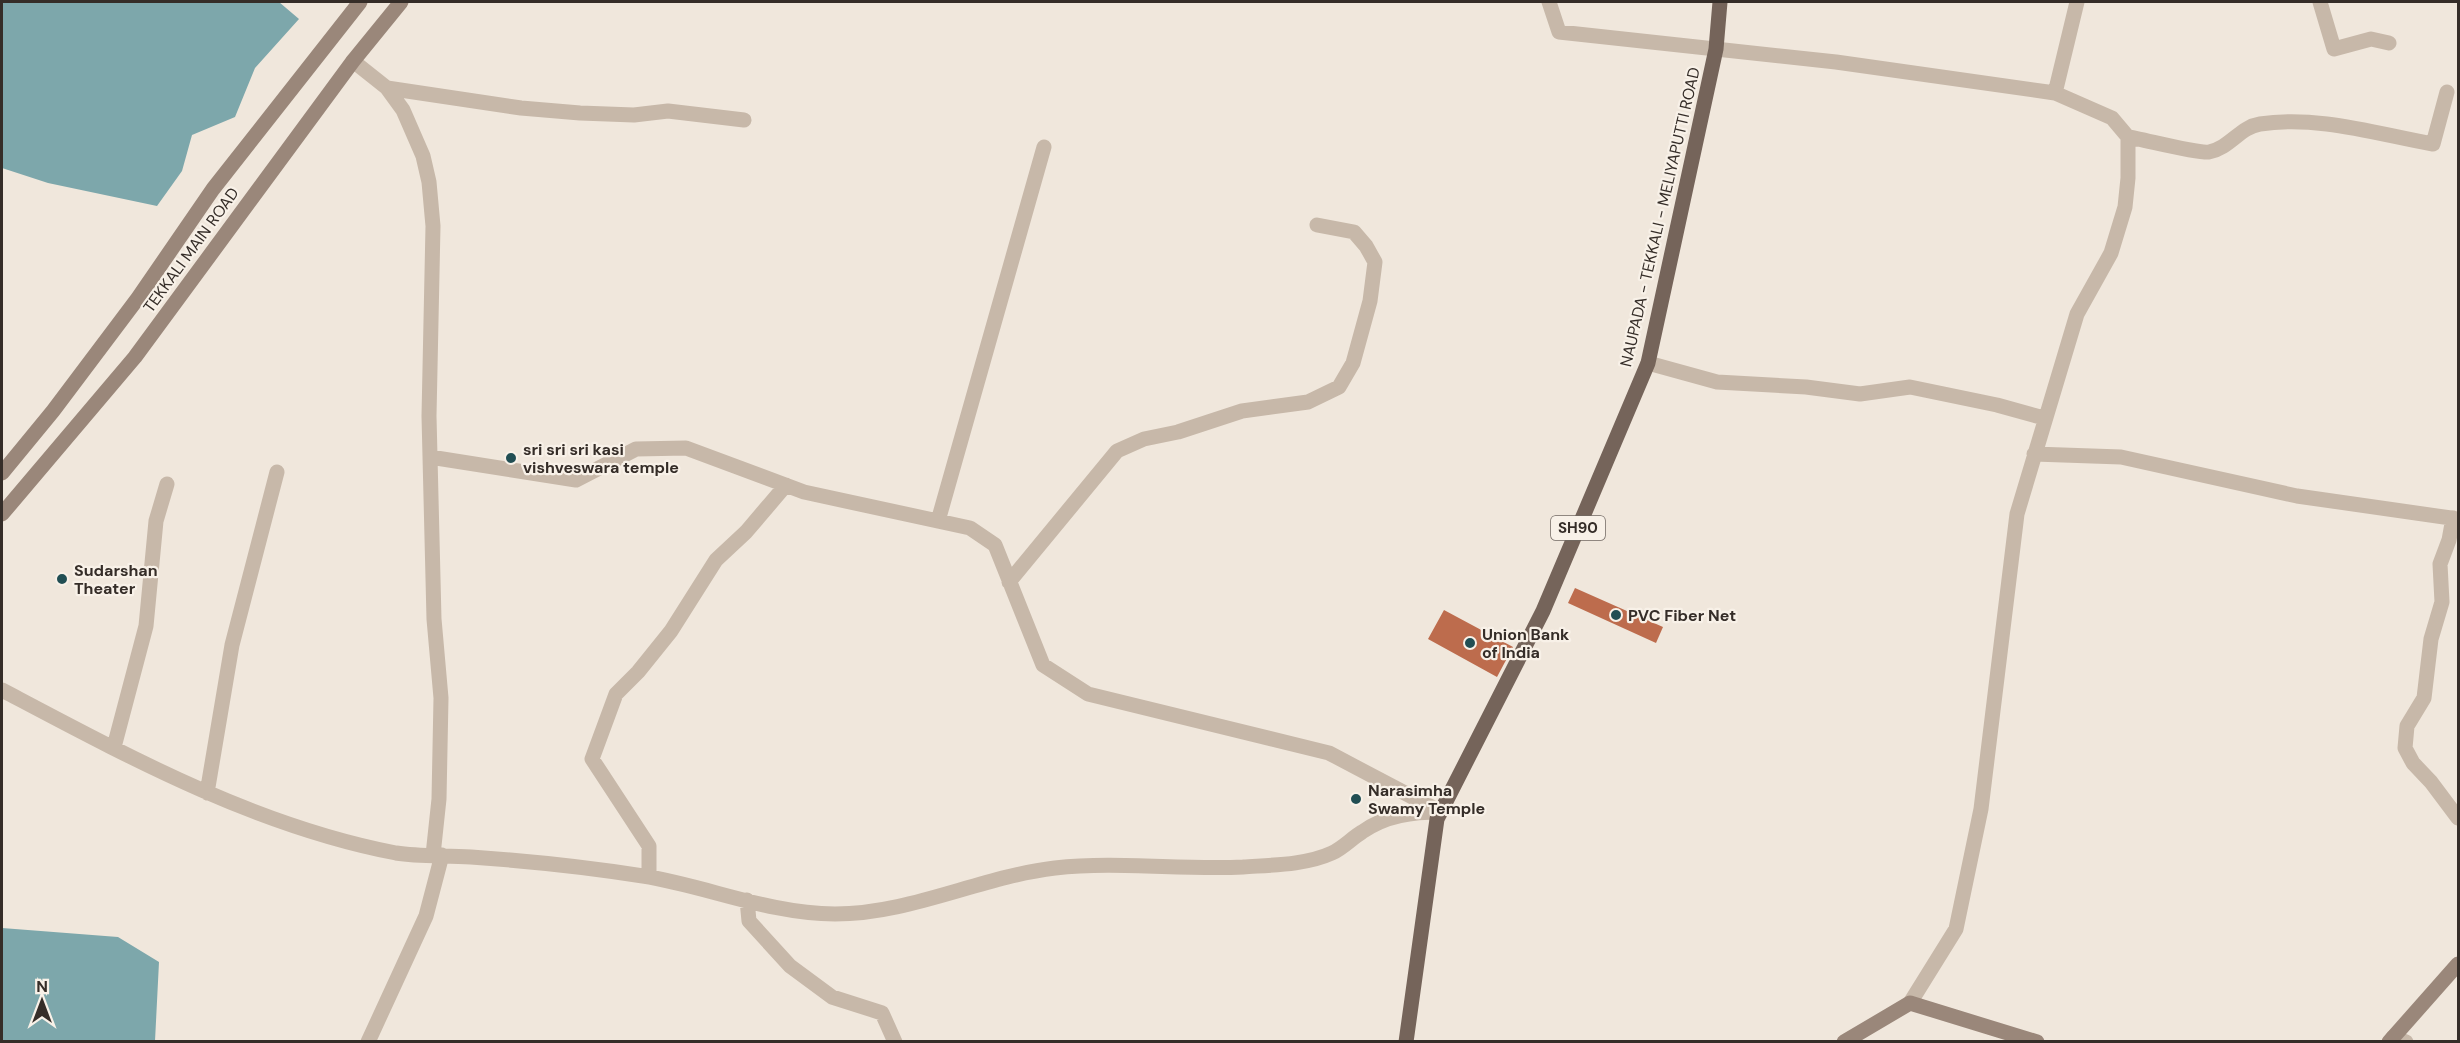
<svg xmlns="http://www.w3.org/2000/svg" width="2460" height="1043" viewBox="0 0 2460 1043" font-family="'DM Sans',sans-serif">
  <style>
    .water { fill: #7da7ab }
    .building { fill: #bd6c4d }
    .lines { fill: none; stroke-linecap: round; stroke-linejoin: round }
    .street { stroke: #c7b8a9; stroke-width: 15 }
    .secondary { stroke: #9a877a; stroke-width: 15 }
    .primary { stroke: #75645a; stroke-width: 15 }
    .poi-dot { fill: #214e53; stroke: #f8f1e8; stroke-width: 2 }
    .labels { text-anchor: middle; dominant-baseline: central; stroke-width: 4.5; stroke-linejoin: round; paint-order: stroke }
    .shield { fill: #f8f1e8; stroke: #706862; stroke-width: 1.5 }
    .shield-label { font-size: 15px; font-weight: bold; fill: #352d28 }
    .street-label { font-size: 16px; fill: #352d28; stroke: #f8f1e8 }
    .poi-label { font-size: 16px; font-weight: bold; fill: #352d28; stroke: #f8f1e8; text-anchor: start }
  </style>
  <rect width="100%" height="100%" fill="#f0e7dc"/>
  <path class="water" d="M 2,2 L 279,2 L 299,19 L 255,68 L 235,117 L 192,135 L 182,171 L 157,206 L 48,183 L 2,168 Z
    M 2,928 L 118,937 L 159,962 L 155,1041 L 2,1041 Z"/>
  <path class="building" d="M 1575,588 L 1663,627 L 1656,643 L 1568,603 Z
    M 1444,610 L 1513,647 L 1497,677 L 1428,639 Z"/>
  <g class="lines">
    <path class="street" d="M 1549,2 L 1559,32 L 1836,62 L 2055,93 L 2112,118 L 2128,137 L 2128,178 L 2125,207 L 2111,253 L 2077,314 L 2017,514 L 1981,809 L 1956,929 L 1910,1003
      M 2320,2 L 2334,49 L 2371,39 L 2389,43
      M 353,61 L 387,88 L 403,110 L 423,156 L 429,182 L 433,226 L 429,416 L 434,619 L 441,698 L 439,799 L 433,855
      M 387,88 L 521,108 L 580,113 L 634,115 L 668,111 L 744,120
      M 2055,93 L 2077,2
      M 2128,137 C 2142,139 2199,154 2209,152 C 2230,148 2240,127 2260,124 C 2317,115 2377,134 2433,144 L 2447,92
      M 1648,363 L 1717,382 L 1806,387 L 1860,394 L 1910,387 L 1997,405 L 2044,418
      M 2034,454 L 2121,457 L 2297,496 L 2458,519
      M 430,457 L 576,480 L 636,449 L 686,448 L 804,492 L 970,528 L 995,545 L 1043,665 L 1088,694 L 1329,753 L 1439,811
      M 2453,518 L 2449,540 L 2440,564 L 2442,602 L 2431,639 L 2424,698 L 2407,726 L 2405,748 L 2413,763 L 2431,782 L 2458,818
      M 938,521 L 1044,147
      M 1009,582 L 1117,451 L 1144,439 L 1178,432 L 1242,411 L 1308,402 L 1339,387 L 1353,363 L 1370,301 L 1375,262 L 1366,246 L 1354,232 L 1317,225
      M 2,690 C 127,756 255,826 396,853 C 420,857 447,855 471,857 C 529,861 586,867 643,876 C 707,886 769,914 835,914 C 910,914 980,877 1055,868 C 1116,861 1181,870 1243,867 C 1271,865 1306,865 1332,853 C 1343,848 1352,838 1362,832 C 1386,815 1413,812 1441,812
      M 114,747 L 146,626 L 156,521 L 167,484
      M 207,793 L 232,645 L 277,472
      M 649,877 L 649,846 L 592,759 L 616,694 L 638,672 L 671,631 L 716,560 L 746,532 L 786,485
      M 747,900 L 749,921 L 790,966 L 832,997 L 882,1013 L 895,1042
      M 2393,1037 L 2406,1042
      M 368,1042 L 426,916 L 442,855"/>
    <path class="secondary" d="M 2,473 L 53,411 L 138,298 L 213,189 L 360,2
      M 2,514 L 135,357 L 353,61 L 401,2
      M 1844,1042 L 1910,1003 L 2037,1042
      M 2389,1042 L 2458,964"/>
    <path class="primary" d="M 1406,1042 L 1437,819 L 1543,611 L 1648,363 L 1716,49 L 1720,2"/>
  </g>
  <g class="poi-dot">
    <circle cx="511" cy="458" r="6"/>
    <circle cx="62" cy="579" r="6"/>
    <circle cx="1616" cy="615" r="6"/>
    <circle cx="1470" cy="643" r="6"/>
    <circle cx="1356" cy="799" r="6"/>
  </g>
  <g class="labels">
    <rect class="shield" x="1551" y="516" width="54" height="24" rx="4.5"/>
    <g class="shield-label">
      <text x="1578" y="528">SH90</text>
    </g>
    <g class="street-label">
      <text transform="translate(1660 217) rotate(-77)">NAUPADA - TEKKALI - MELIYAPUTTI ROAD</text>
      <text transform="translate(191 250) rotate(-54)">TEKKALI MAIN ROAD</text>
    </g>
    <g class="poi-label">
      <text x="523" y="449">sri sri sri kasi<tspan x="523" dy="18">vishveswara temple</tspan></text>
      <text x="74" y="570">Sudarshan<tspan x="74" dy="18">Theater</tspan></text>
      <text x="1628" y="615">PVC Fiber Net</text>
      <text x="1482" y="634">Union Bank<tspan x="1482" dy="18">of India</tspan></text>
      <text x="1368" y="790">Narasimha<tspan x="1368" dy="18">Swamy Temple</tspan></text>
    </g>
  </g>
  <rect width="2460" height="1043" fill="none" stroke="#352d28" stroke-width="6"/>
  <g transform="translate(42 1001)" stroke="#f8f1e8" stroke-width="4.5" paint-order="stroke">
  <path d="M0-4.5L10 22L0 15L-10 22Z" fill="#352d28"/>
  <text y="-9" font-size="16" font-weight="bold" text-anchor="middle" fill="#352d28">N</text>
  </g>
</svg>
